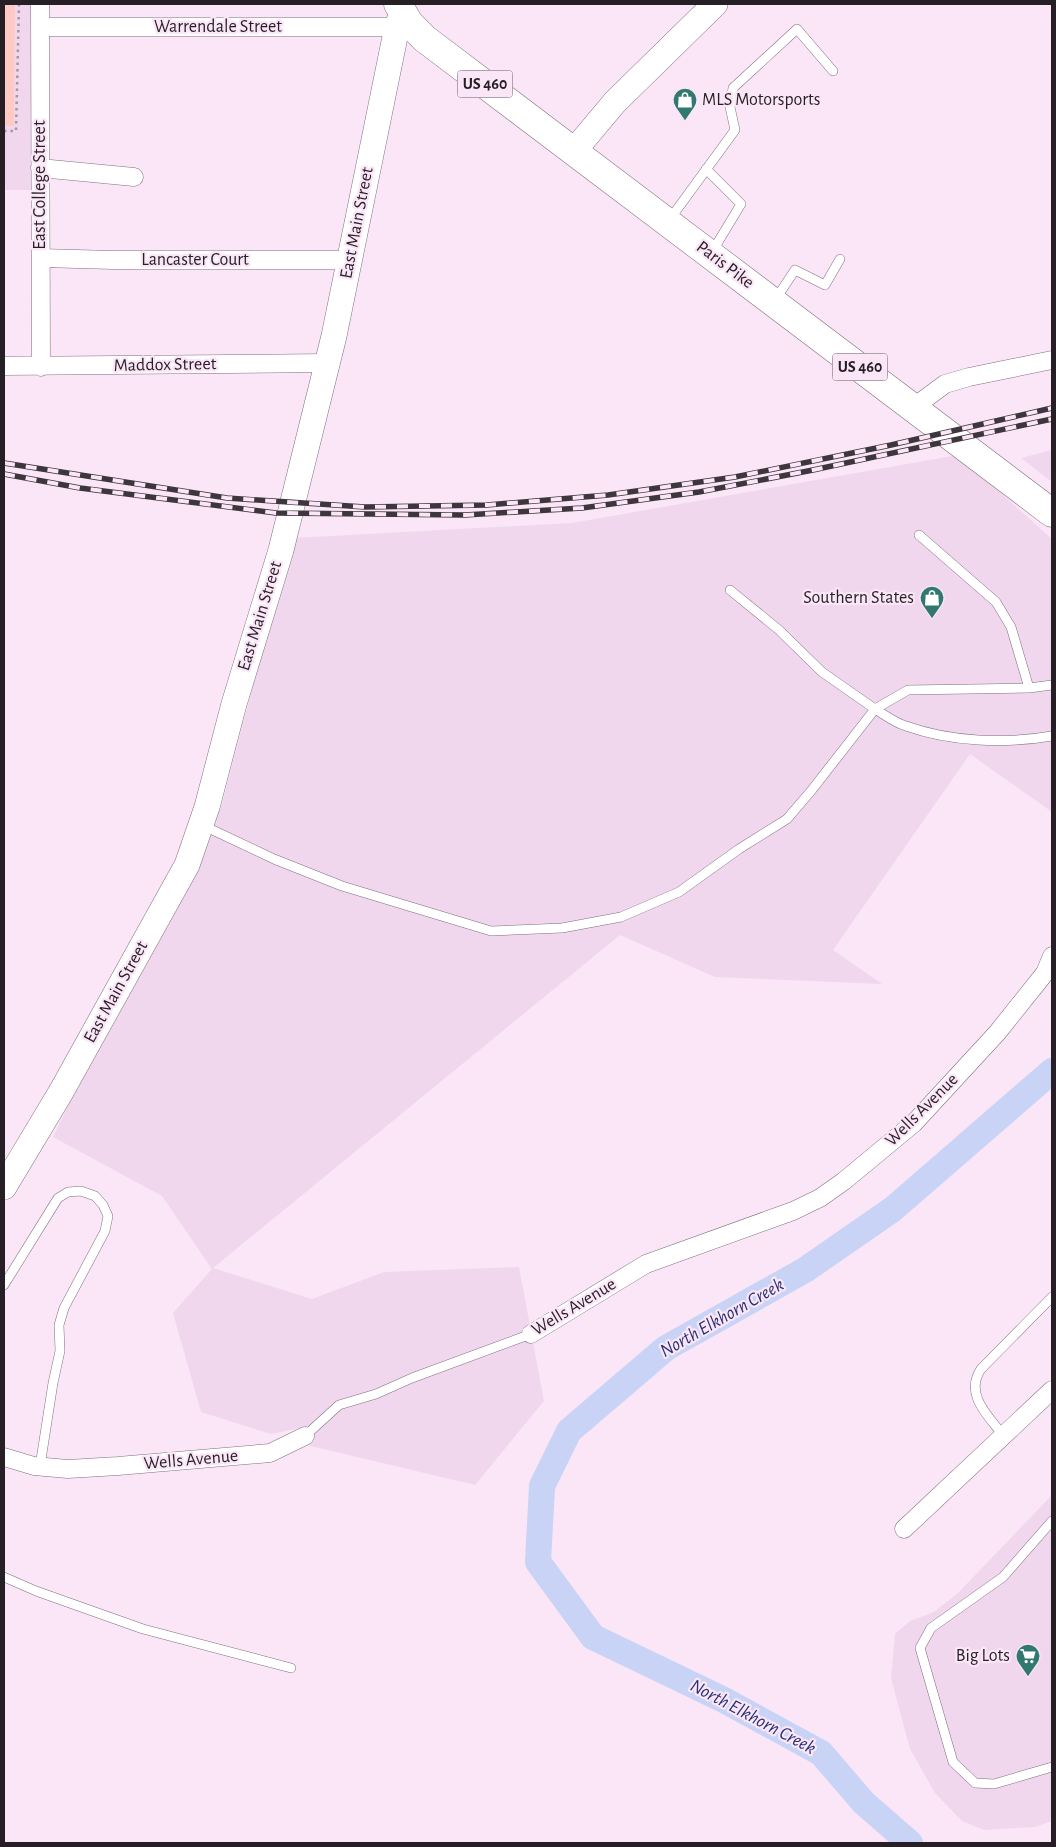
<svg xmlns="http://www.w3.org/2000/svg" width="1056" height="1847" viewBox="0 0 1056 1847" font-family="'Alegreya Sans',sans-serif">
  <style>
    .built { fill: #f1d7ed }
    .green { fill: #ffcac3 }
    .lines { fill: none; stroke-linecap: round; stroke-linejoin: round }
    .river { stroke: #c8d3f5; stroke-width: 26 }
    .lane-casing { stroke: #806f7e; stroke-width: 10 }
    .street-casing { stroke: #806f7e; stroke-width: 19 }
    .secondary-casing { stroke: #806f7e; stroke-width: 26 }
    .primary-casing { stroke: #806f7e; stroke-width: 29 }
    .path { stroke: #a496a2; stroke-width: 2.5; stroke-dasharray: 2.5 4; stroke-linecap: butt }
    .lane { stroke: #fff; stroke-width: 9 }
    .street { stroke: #fff; stroke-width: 18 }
    .secondary { stroke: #fff; stroke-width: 25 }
    .primary { stroke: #fff; stroke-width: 28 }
    .rail-casing { stroke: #3e363d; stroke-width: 5.5 }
    .rail { stroke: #fae6f7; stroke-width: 4; stroke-dasharray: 11; stroke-linecap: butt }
    .labels { text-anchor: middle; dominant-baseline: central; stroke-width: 4.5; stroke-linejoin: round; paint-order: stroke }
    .shield { fill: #fae6f7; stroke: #665b64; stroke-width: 1 }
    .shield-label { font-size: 16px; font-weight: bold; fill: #261f25 }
    .street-label { font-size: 18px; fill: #261f25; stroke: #fae6f7 }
    .poi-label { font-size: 18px; fill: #261f25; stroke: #fae6f7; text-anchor: end }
    .water-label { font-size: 19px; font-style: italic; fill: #273274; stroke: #fae6f7 }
  </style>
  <rect width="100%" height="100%" fill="#fae6f7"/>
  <path class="built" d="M 4,4 L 31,4 L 31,190 L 4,190 Z
    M 1052,450 L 1052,482 L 1021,458 Z
    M 958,455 L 1052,539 L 1052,812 L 970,754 L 833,950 L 882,984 L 715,977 L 620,935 L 213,1268 L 312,1299 L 384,1272 L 519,1267 L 544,1401 L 475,1485 L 311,1446 L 300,1428 L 271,1434 L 201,1412 L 173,1313 L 212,1269 L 162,1196 L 53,1137 L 97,1046 L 181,898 L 222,804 L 244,719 L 294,538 L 572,523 Z
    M 1052,1495 L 1052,1821 L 1035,1827 L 984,1830 L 962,1821 L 935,1793 L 910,1749 L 891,1678 L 895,1634 L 910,1621 L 934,1612 L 958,1593 Z"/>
  <path class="green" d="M 4,4 L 15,4 L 14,126 L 4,126 Z"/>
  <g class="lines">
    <path class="river" d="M 910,1843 L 864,1803 L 821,1753 L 724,1700 L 593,1637 L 538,1562 L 542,1486 L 569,1431 L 666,1348 L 805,1270 L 893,1209 L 1052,1071"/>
    <defs>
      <path id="lane" d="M 706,169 L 741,204 L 712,252
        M 670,219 L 735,130 L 730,107 L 733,88 L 797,29 L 833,71
        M 775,300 L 795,270 L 825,285 L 840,259
        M 919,535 L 996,602 L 1011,627 L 1029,688
        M 730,590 L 779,630 L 822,672 L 875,709 L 908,690 L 1029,688 L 1052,685
        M 202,825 L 274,859 L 342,886 L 491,931 L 562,928 L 621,917 L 679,892 L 739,849 L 787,819 L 811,791 L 875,709 C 885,715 895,723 906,726 C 951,742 1005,744 1052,736
        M 4,1285 L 58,1198 L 68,1192 L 81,1191 L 95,1196 L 103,1205 L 108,1216 L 105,1231 L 64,1308 L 59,1325 L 60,1351 L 53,1383 L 40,1466
        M 1003,1435 C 988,1416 964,1394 981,1369 L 1052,1297
        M 305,1436 L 339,1405 L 376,1394 L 412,1378 L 531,1334
        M 1052,1521 L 1003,1577 L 931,1628 L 920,1648 L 953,1762 L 975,1783 L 994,1784 L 1052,1767
        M 4,1577 L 36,1591 L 143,1629 L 291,1668"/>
      <path id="street" d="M 40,4 L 41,367
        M 40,27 L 397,27
        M 40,168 L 134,177
        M 41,258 L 113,260 L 350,260
        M 4,366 L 327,363
        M 914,407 L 945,384 L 969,377 L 1052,360
        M 531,1334 L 646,1264 L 793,1211 L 820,1198 L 844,1181 L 914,1123 L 997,1033 L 1045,973 L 1052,956
        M 4,1457 L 34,1466 L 68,1469 L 118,1466 L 270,1453 L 305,1436
        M 904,1529 L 1052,1390"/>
      <path id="secondary" d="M 573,152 L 615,102 L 715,4
        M 4,1187 L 61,1092 L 172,892 L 187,865 L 207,807 L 234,704 L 281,550 L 334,336 L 397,27 L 402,13"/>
      <path id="primary" d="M 398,4 L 409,23 L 425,39 L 1052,513"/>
    </defs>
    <use href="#lane" class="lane-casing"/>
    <use href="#street" class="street-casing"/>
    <use href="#secondary" class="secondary-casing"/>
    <use href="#primary" class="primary-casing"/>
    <path class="path" d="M 4,131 L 16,131 L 19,4"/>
    <use href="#lane" class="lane"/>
    <use href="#street" class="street"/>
    <use href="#secondary" class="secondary"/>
    <use href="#primary" class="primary"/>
    <defs>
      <path id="rail" d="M 4,463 L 227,498 L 365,507 L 487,505 L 608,495 L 735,477 L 891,445 L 1052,408
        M 4,474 L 80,488 L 276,513 L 465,515 L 582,508 L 699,492 L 813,470 L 1052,419"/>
    </defs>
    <use href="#rail" class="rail-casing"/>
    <use href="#rail" class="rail"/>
  </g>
  <defs>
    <symbol id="shop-pin" viewBox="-11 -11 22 30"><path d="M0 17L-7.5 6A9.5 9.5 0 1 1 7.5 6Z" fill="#317870" stroke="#fae6f7"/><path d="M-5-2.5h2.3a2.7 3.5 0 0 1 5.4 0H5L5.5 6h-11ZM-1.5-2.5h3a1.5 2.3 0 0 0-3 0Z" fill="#fff"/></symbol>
    <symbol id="supermarket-pin" viewBox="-11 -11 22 30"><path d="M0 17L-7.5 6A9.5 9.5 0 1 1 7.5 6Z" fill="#317870" stroke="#fae6f7"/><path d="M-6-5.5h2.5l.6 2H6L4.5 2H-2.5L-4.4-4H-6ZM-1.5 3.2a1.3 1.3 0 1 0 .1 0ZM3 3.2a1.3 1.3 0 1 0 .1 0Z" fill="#fff"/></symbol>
  </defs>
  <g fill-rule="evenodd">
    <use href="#shop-pin" x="671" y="86" width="28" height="38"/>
    <use href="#shop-pin" x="918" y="584" width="28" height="38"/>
    <use href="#supermarket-pin" x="1014" y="1642" width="28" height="38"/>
  </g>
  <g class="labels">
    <g class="shield">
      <rect x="457.5" y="70.5" width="55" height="27" rx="4"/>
      <rect x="832.5" y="353.5" width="55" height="27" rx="4"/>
    </g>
    <g class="shield-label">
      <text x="485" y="84">US 460</text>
      <text x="860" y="367">US 460</text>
    </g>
    <g class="street-label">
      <text x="218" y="27">Warrendale Street</text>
      <text transform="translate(40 185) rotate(-90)">East College Street</text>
      <text transform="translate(357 223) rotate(-79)">East Main Street</text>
      <text x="195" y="260">Lancaster Court</text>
      <text transform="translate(725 265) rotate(37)">Paris Pike</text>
      <text transform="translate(165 365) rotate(-1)">Maddox Street</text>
      <text transform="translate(260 616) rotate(-73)">East Main Street</text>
      <text transform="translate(116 992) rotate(-61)">East Main Street</text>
      <text transform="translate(922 1110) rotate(-45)">Wells Avenue</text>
      <text transform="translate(574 1307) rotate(-31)">Wells Avenue</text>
      <text transform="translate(191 1460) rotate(-5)">Wells Avenue</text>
    </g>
    <g class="poi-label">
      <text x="702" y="100" text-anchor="start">MLS Motorsports</text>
      <text x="914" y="598">Southern States</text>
      <text x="1010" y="1656">Big Lots</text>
    </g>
    <g class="water-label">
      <text transform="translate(722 1318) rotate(-30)">North Elkhorn Creek</text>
      <text transform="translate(753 1717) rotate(28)">North Elkhorn Creek</text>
    </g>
  </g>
  <rect width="1056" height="1847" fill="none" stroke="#261f25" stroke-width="10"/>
</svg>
